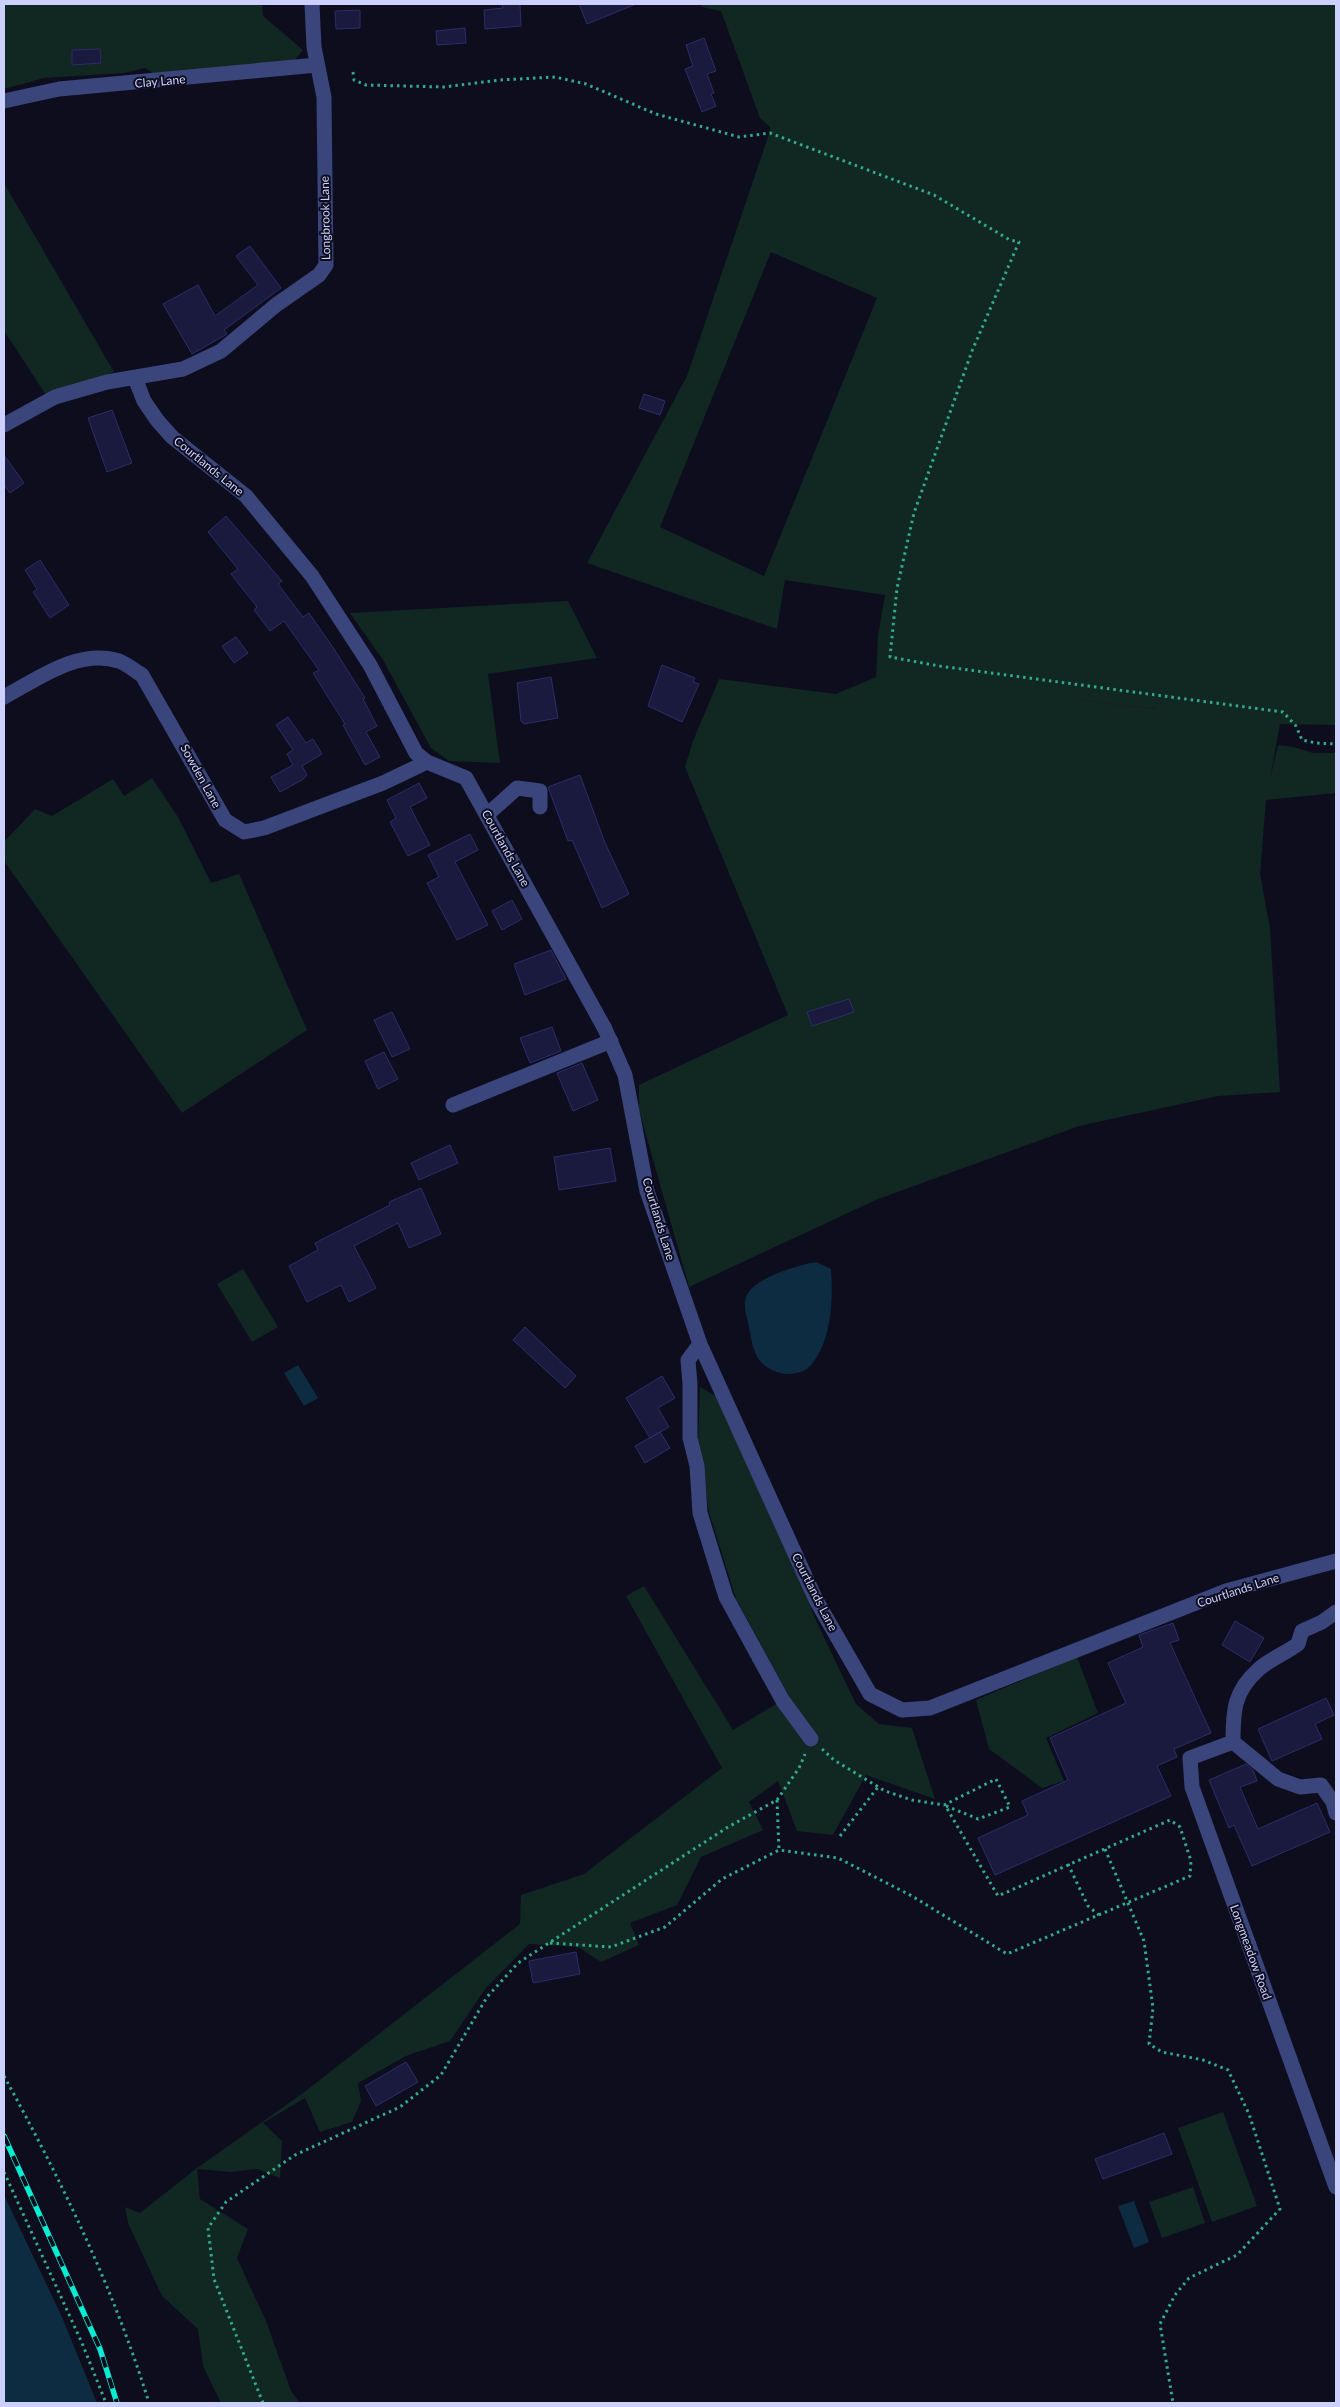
<svg xmlns="http://www.w3.org/2000/svg" width="1340" height="2407" viewBox="0 0 1340 2407" font-family="Lato,sans-serif">
  <style>
    .green { fill: #102722; fill-rule: evenodd }
    .water { fill: #0d2c41 }
    .building { fill: #191a3e; stroke: #2c2d69 }
    .lines { fill: none; stroke-linecap: round; stroke-linejoin: round }
    .path { stroke: #31ab8a; stroke-width: 3; stroke-dasharray: 2.5 4; stroke-linecap: butt }
    .minor { stroke: #39457b; stroke-width: 15 }
    .rail-casing { stroke: #08ecd2; stroke-width: 5.5 }
    .rail { stroke: #0d0d1e; stroke-width: 4; stroke-dasharray: 11; stroke-linecap: butt }
    .labels { text-anchor: middle; dominant-baseline: central; stroke-width: 4; stroke-linejoin: round; paint-order: stroke }
    .street-label { font-size: 12px; fill: #cbd0fd; stroke: #0d0d1e }
  </style>
  <rect width="100%" height="100%" fill="#0d0d1e"/>
  <path class="green" d="M 4,4 L 262,4 L 263,16 L 303,50 L 293,62 L 154,74 L 145,68 L 124,73 L 44,78 L 4,89 Z
    M 701,4 L 1336,4 L 1336,725 L 1280,724 L 1270,779 L 1278,745 L 1294,747 L 1313,753 L 1336,753 L 1336,793 L 1266,800 L 1260,874 L 1270,928 L 1280,1092 L 1218,1096 L 1079,1126 L 878,1199 L 689,1287 L 639,1110 L 639,1085 L 788,1015 L 685,767 L 693,741 L 719,679 L 836,694 L 876,677 L 878,636 L 885,595 L 785,580 L 777,629 L 587,563 L 687,376 L 771,128 L 760,118 L 721,11 L 702,7 ZM 771,252 L 877,298 L 764,576 L 660,527 ZM 988,689 L 1157,709 L 1156,709 Z
    M 4,183 L 114,372 L 46,395 L 4,331 Z
    M 568,601 L 597,658 L 488,674 L 500,763 L 449,761 L 431,748 L 383,660 L 350,613 Z
    M 152,778 L 178,817 L 211,883 L 239,874 L 307,1030 L 182,1113 L 4,861 L 4,842 L 35,809 L 52,816 L 113,779 L 124,796 Z
    M 243,1269 L 278,1327 L 252,1342 L 217,1284 Z
    M 700,1387 L 719,1398 L 749,1458 L 818,1625 L 856,1704 L 879,1724 L 912,1728 L 935,1799 L 866,1775 L 833,1835 L 797,1831 L 778,1781 L 749,1802 L 763,1830 L 701,1857 L 677,1905 L 630,1923 L 639,1945 L 601,1962 L 578,1947 L 529,1944 L 486,1988 L 450,2041 L 406,2056 L 358,2083 L 361,2101 L 352,2122 L 320,2132 L 305,2098 L 263,2123 L 282,2141 L 280,2178 L 257,2169 L 231,2172 L 197,2169 L 200,2199 L 248,2229 L 237,2258 L 266,2321 L 291,2391 L 300,2403 L 221,2403 L 203,2366 L 198,2329 L 162,2296 L 128,2223 L 125,2207 L 140,2213 L 197,2168 L 303,2093 L 520,1924 L 521,1895 L 584,1874 L 722,1768 L 626,1596 L 644,1586 L 733,1730 L 789,1696 L 736,1599 L 709,1512 L 698,1444 Z
    M 1077,1657 L 1098,1713 L 1046,1738 L 1064,1781 L 1042,1788 L 989,1749 L 976,1700 Z
    M 1223,2112 L 1257,2206 L 1212,2222 L 1178,2128 Z
    M 1193,2187 L 1205,2223 L 1162,2238 L 1149,2202 Z"/>
  <path class="water" d="M 816,1262 L 831,1269 C 833,1299 832,1339 812,1364 C 800,1379 773,1376 761,1362 C 752,1352 751,1335 748,1323 C 746,1313 742,1302 748,1293 C 758,1277 798,1265 816,1262 Z
    M 298,1365 L 318,1398 L 304,1406 L 284,1373 Z
    M 4,2195 L 62,2317 L 97,2403 L 4,2403 Z
    M 1134,2201 L 1149,2242 L 1134,2248 L 1118,2206 Z"/>
  <path class="building" d="M 502,4 L 520,4 L 521,26 L 485,29 L 484,10 L 503,8 Z
    M 579,4 L 636,4 L 587,24 Z
    M 360,10 L 360,28 L 336,29 L 335,11 Z
    M 465,28 L 466,43 L 437,45 L 436,31 Z
    M 704,38 L 716,71 L 707,74 L 714,93 L 711,94 L 716,106 L 702,112 L 685,69 L 693,66 L 686,45 Z
    M 100,49 L 101,63 L 72,65 L 72,50 Z
    M 250,246 L 281,288 L 224,330 L 227,334 L 192,354 L 163,304 L 198,285 L 215,316 L 258,285 L 236,256 Z
    M 644,394 L 665,401 L 660,415 L 639,408 Z
    M 112,410 L 132,463 L 107,472 L 88,418 Z
    M 4,455 L 24,483 L 10,493 L 4,485 Z
    M 226,516 L 282,581 L 278,584 L 303,617 L 309,613 L 334,649 L 365,698 L 363,699 L 377,726 L 366,732 L 380,757 L 365,765 L 343,725 L 345,724 L 313,673 L 319,670 L 284,621 L 270,631 L 254,610 L 257,607 L 231,574 L 238,569 L 208,532 Z
    M 40,560 L 69,605 L 50,618 L 33,592 L 37,589 L 25,570 Z
    M 236,637 L 248,653 L 234,663 L 222,646 Z
    M 662,665 L 695,678 L 693,682 L 699,684 L 682,722 L 648,706 Z
    M 551,677 L 558,718 L 524,724 L 521,721 L 517,683 Z
    M 288,717 L 306,743 L 313,739 L 322,754 L 302,766 L 307,775 L 302,780 L 280,792 L 271,777 L 293,765 L 287,754 L 293,750 L 276,725 Z
    M 580,775 L 605,843 L 629,894 L 602,908 L 572,840 L 568,841 L 548,787 Z
    M 419,783 L 427,798 L 410,807 L 430,845 L 408,856 L 390,822 L 396,818 L 387,800 Z
    M 470,834 L 478,850 L 455,862 L 488,925 L 457,940 L 427,883 L 439,877 L 428,855 Z
    M 512,900 L 522,919 L 502,930 L 492,911 Z
    M 551,950 L 566,979 L 525,995 L 514,964 Z
    M 849,999 L 854,1012 L 812,1026 L 807,1012 Z
    M 392,1012 L 410,1049 L 392,1057 L 374,1020 Z
    M 552,1027 L 561,1051 L 530,1063 L 520,1038 Z
    M 384,1052 L 398,1079 L 378,1089 L 365,1061 Z
    M 582,1063 L 598,1100 L 573,1111 L 557,1073 Z
    M 450,1145 L 458,1163 L 419,1180 L 411,1163 Z
    M 610,1148 L 616,1181 L 559,1190 L 554,1157 Z
    M 421,1188 L 441,1234 L 409,1248 L 398,1223 L 354,1246 L 376,1288 L 349,1302 L 341,1285 L 307,1302 L 289,1266 L 318,1250 L 315,1243 L 390,1205 L 389,1202 Z
    M 525,1327 L 576,1376 L 565,1388 L 513,1340 Z
    M 662,1376 L 675,1398 L 658,1408 L 669,1427 L 650,1438 L 626,1398 Z
    M 660,1432 L 670,1448 L 645,1463 L 635,1446 Z
    M 1235,1621 L 1264,1638 L 1250,1662 L 1222,1645 Z
    M 1173,1623 L 1179,1640 L 1170,1643 L 1211,1733 L 1174,1749 L 1177,1757 L 1157,1766 L 1171,1796 L 995,1875 L 978,1838 L 1028,1815 L 1022,1801 L 1068,1780 L 1050,1738 L 1126,1703 L 1108,1663 L 1143,1647 L 1139,1635 Z
    M 1326,1698 L 1334,1715 L 1315,1724 L 1322,1739 L 1272,1761 L 1258,1729 Z
    M 1246,1764 L 1253,1770 L 1257,1781 L 1240,1787 L 1258,1829 L 1317,1803 L 1330,1832 L 1252,1866 L 1234,1825 L 1229,1828 L 1209,1780 Z
    M 576,1952 L 580,1974 L 533,1983 L 529,1961 Z
    M 406,2062 L 418,2082 L 376,2106 L 365,2086 Z
    M 1164,2133 L 1172,2154 L 1103,2179 L 1095,2159 Z"/>
  <g class="lines">
    <path class="path" d="M 353,72 L 354,80 L 366,85 L 444,87 L 500,80 L 555,77 L 586,84 L 656,114 L 739,137 L 770,133 L 934,195 L 1010,240 L 1019,242 L 972,351 L 914,513 L 897,588 L 890,657 L 939,666 L 1283,712 L 1296,726 L 1302,740 L 1316,743 L 1336,744
      M 822,1749 L 834,1760 L 885,1791 L 912,1800 L 944,1805 L 996,1779 L 1010,1807 L 978,1819 L 944,1805
      M 777,1800 L 779,1850
      M 840,1836 L 878,1787
      M 1105,1849 L 1144,1941 L 1153,2008 L 1149,2044 L 1162,2052 L 1203,2060 L 1228,2070 L 1249,2114 L 1280,2209 L 1237,2255 L 1189,2278 L 1175,2295 L 1160,2324 L 1173,2403
      M 1068,1864 L 1088,1906 L 1099,1915
      M 550,1943 L 611,1947 L 665,1927 L 722,1879 L 779,1850 L 838,1858 L 912,1896 L 1007,1954 L 1190,1876 L 1191,1861 L 1180,1827 L 1170,1820 L 998,1896 L 945,1805
      M 4,2076 C 61,2180 114,2289 149,2403
      M 4,2172 L 82,2343 L 106,2403
      M 263,2403 L 214,2279 L 208,2228 L 226,2202 L 295,2155 L 400,2107 L 441,2075 L 487,1997 L 518,1963 L 728,1827 L 777,1800 L 799,1768 L 805,1754"/>
    <path class="minor" d="M 4,101 L 59,89 L 317,65
      M 135,378 L 144,401 L 157,420 L 172,437 L 246,496 L 312,576 L 370,665 L 416,753 L 427,762 L 466,778 L 605,1029 L 625,1075 L 647,1191 L 700,1344 L 816,1600 L 870,1694 L 902,1710 L 930,1708 L 1226,1591 L 1336,1561
      M 4,425 L 55,397 L 107,382 L 183,369 L 221,351 L 276,305 L 319,275 L 326,265 L 324,97 L 314,47 L 312,4
      M 4,697 C 38,679 78,648 119,661 C 127,664 135,671 142,675 L 225,820 L 244,832 L 264,828 L 383,783 L 427,762
      M 488,814 L 517,788 L 540,791 L 540,807
      M 453,1105 L 611,1041
      M 700,1344 L 688,1360 L 690,1384 L 690,1438 L 697,1466 L 700,1513 L 726,1597 L 783,1701 L 811,1739
      M 1336,1612 L 1322,1622 L 1302,1631 L 1298,1644 C 1286,1653 1270,1659 1259,1669 C 1234,1691 1233,1710 1233,1742 L 1278,1779 L 1300,1787 L 1321,1785 L 1333,1802 L 1336,1813
      M 1233,1742 L 1190,1758 L 1192,1787 L 1336,2187"/>
    <defs>
      <path id="rail" d="M 4,2136 L 100,2349 L 117,2403"/>
    </defs>
    <use href="#rail" class="rail-casing"/>
    <use href="#rail" class="rail"/>
  </g>
  <g class="labels">
    <g class="street-label">
      <text transform="translate(160 81) rotate(-5)">Clay Lane</text>
      <text transform="translate(325 218) rotate(-91)">Longbrook Lane</text>
      <text transform="translate(209 466) rotate(39)">Courtlands Lane</text>
      <text transform="translate(201 776) rotate(61)">Sowden Lane</text>
      <text transform="translate(506 848) rotate(61)">Courtlands Lane</text>
      <text transform="translate(659 1219) rotate(73)">Courtlands Lane</text>
      <text transform="translate(1238 1590) rotate(-18)">Courtlands Lane</text>
      <text transform="translate(815 1592) rotate(63)">Courtlands Lane</text>
      <text transform="translate(1251 1952) rotate(70)">Longmeadow Road</text>
    </g>
  </g>
  <rect width="1340" height="2407" fill="none" stroke="#cbd0fd" stroke-width="10"/>
</svg>
